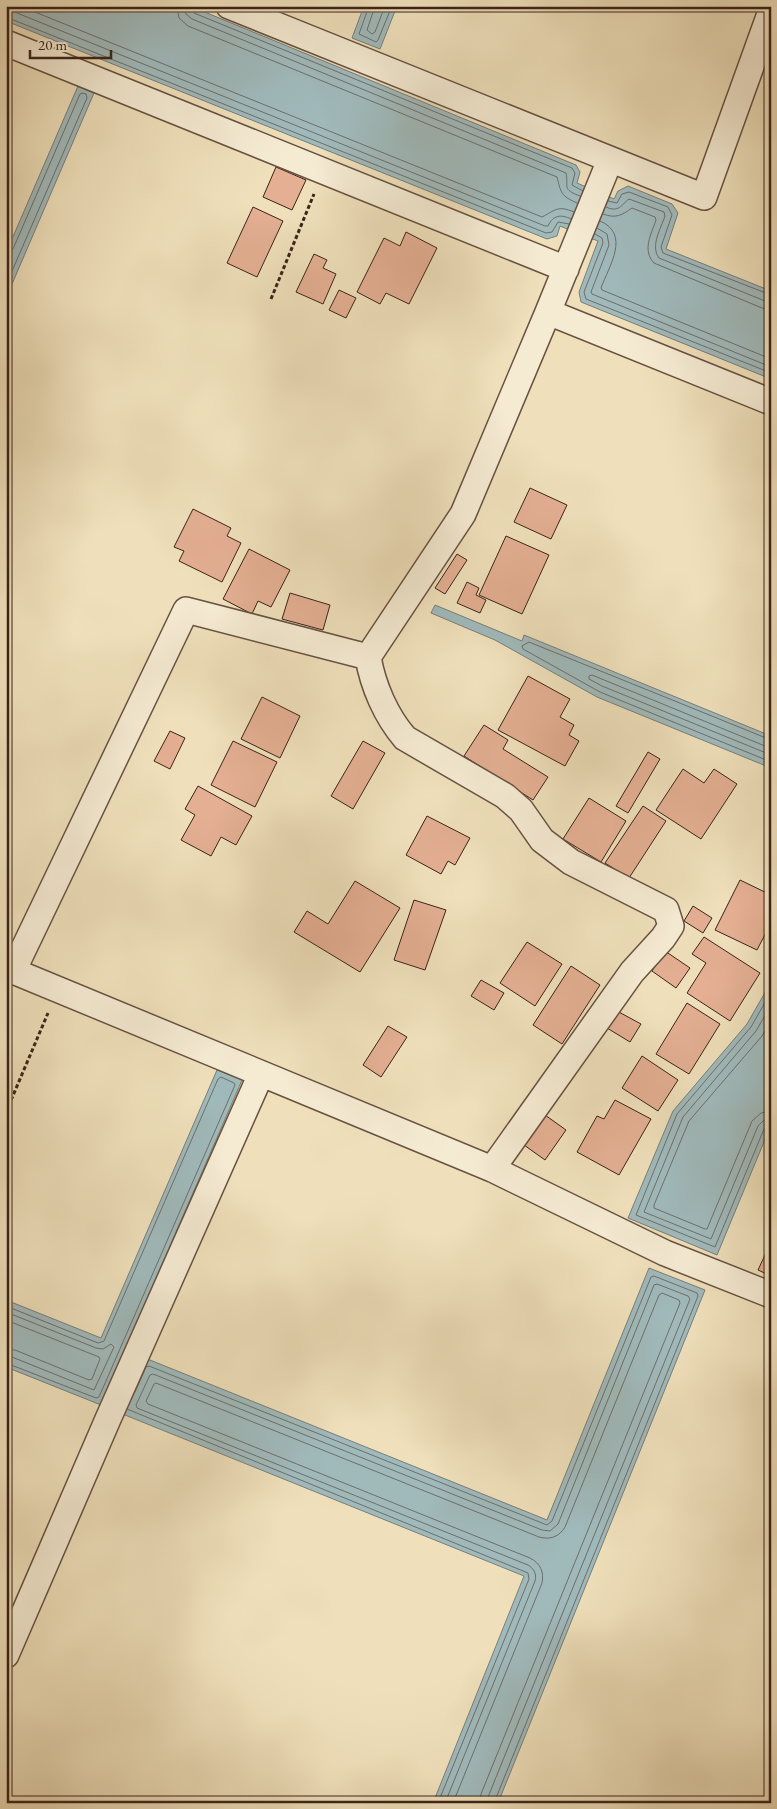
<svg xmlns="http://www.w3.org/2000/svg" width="777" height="1809" viewBox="0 0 777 1809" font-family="'EB Garamond',serif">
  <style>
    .water { fill: #a0babc; stroke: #787e7a }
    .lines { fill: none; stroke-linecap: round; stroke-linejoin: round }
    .shore { stroke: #6e6e6a; stroke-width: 1 }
    .building { fill: #e4af93; stroke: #3b2318 }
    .street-casing { stroke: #685241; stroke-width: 28 }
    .path { stroke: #3b2318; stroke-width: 3; stroke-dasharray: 4 2.5; stroke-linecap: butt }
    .street { stroke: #f5ebd3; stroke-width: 25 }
  </style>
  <rect width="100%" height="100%" fill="#efe0bb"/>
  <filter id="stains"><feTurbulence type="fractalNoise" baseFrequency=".004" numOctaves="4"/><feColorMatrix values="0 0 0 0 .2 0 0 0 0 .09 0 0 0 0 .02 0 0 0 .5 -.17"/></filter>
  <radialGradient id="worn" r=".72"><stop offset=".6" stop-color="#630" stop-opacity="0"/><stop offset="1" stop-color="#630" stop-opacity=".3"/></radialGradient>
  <path class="water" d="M 6,6 L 190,6 L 576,165 L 580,172 L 577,183 L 614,199 L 618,191 L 628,186 L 672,204 L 678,213 L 666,249 L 771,291 L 771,379 L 581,302 L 579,292 L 598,241 L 560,226 L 557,236 L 547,239 L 6,21 Z
    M 364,6 L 397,6 L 380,49 L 352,38 Z
    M 78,86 L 94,93 L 6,298 L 6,253 Z
    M 435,605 L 522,641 L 524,635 L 771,736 L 771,768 L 597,697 L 495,640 L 431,613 Z
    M 771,982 L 771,1125 L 717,1255 L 628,1218 L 673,1111 L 747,1024 Z
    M 217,1070 L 242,1080 L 101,1405 L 6,1367 L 6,1300 L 101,1338 Z
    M 649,1268 L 705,1290 L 498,1803 L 433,1803 L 524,1576 L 120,1413 L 145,1358 L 547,1520 Z"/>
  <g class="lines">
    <path class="shore" d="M 20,6 L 542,217 C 556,210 557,205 574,212
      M 177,6 L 179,18 L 188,26 L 557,177 C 561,193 561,196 577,203
      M 184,6 L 186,14 L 192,19 L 566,173 C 569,187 561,189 580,196
      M 190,6 L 191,10 L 194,13 L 572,168 L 575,173 L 572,185 L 583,191
      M 369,6 L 359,34 L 376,42 L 378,40 L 392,6
      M 375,6 L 367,30 L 372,34 L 375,32 L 385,6
      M 6,10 L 12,11 L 545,226 L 548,226 C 553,215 561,214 571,219
      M 6,17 L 546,233 L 552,232 L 558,222 L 569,224
      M 608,201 L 617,203 L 622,194 L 629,192 L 668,207 L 672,215 L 661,247 L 663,253 L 771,295
      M 606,207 C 619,213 621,205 629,199 L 664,212 L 665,216 C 661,228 650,246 659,258 L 765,301 L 771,302
      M 603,214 C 616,219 622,215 632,208 L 655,217 L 656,220 C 651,235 642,250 654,263 L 762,308 L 771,309
      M 600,221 C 631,234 609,266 601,288 L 602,290 L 771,359
      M 597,228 L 607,234 L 609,245 L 591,292 L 592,294 L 771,367
      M 595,234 L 602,238 L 603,243 L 584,292 L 586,299 L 771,373
      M 6,253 L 10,252 L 13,249 L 80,94 L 82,93 L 86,94 L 87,98 L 6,285
      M 771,740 L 529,642 L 522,646 L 523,649 L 600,692 L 771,762
      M 771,747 L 765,746 L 592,675 L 589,676 L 589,679 L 602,686 L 771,755
      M 771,992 L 751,1027 L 677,1114 L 636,1215 L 715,1247 L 764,1129 L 767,1126 L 771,1125
      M 771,1005 L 756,1031 L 683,1117 L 644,1212 L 711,1239 L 758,1126 L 763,1121 L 771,1119
      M 771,1020 L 762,1036 L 689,1121 L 654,1205 L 654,1208 L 705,1229 L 707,1229 L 752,1121 L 761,1113 L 771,1111
      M 6,1306 L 98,1343 L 104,1341 L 218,1079 L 221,1077 L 234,1083 L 235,1085 L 99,1397 L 96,1398 L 6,1363
      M 6,1312 L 96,1348 L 103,1349 L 111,1344 L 114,1347 L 94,1390 L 12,1357 L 6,1357
      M 6,1320 L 99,1357 L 100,1359 L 92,1379 L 89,1380 L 15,1350 L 6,1349
      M 135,1392 L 146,1367 L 149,1366 L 547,1525 L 552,1521 L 651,1277 L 654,1276 L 697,1293 L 698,1296 L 494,1803
      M 127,1409 L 528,1573 L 529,1579 L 438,1803
      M 445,1803 L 535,1581 C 537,1574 534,1569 528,1565 L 137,1408 L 136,1405 L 150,1375 L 153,1374 L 542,1530 L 550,1531 L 558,1524 L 654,1285 L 657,1284 L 688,1296 L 690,1299 L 488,1797 L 487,1803
      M 453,1803 L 542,1583 C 544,1572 541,1564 530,1558 L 148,1404 L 146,1401 L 154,1384 L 156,1383 L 539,1537 C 550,1540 559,1537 565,1527 L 659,1295 L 662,1293 L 679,1300 L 680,1303 L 481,1794 L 480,1803"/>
  </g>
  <path class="building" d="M 276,167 L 306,180 L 292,210 L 263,197 Z
    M 253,207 L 283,221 L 257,277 L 227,263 Z
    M 406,232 L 437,248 L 409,304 L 386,293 L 380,304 L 357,292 L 384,238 L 400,246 Z
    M 314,254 L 327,260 L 323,268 L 336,274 L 323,304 L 296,292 Z
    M 339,290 L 356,298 L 346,318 L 329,310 Z
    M 530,488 L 567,505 L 551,539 L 514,522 Z
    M 193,509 L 231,528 L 227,536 L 241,543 L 222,582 L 179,561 L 184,551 L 174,547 Z
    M 506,536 L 549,555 L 522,614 L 479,595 Z
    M 249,549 L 290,570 L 271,607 L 258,601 L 252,614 L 223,599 Z
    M 457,554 L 467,560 L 445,594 L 435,588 Z
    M 467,582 L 479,588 L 476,595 L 486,600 L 480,613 L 457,603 Z
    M 290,593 L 330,605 L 323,630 L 282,619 Z
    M 528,676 L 570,699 L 560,717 L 574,725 L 569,735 L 579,741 L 565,766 L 498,730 Z
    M 262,697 L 300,716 L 280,758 L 241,739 Z
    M 484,725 L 508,740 L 503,749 L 548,777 L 533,800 L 464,756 Z
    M 170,731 L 185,738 L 170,769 L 154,761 Z
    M 233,741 L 277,762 L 255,807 L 211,785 Z
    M 363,741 L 385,753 L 353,809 L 331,796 Z
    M 648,752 L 660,759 L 628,813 L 616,806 Z
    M 683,769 L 704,783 L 714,769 L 737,784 L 701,839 L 656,810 Z
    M 198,786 L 252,816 L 236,845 L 221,837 L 211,856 L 181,840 L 195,815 L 185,809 Z
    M 589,798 L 626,821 L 601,862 L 563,839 Z
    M 643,806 L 666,821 L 629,878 L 605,863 Z
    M 427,816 L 470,838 L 455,865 L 448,861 L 441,874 L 406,855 Z
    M 740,880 L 771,895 L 771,923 L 757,950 L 715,930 Z
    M 355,881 L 400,908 L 360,972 L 294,932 L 307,911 L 328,924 Z
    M 414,900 L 446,910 L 425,970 L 394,960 Z
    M 693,906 L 712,918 L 703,933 L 684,921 Z
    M 704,937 L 760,973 L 730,1021 L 687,993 L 706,963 L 692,954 Z
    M 527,942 L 562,964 L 535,1006 L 500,983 Z
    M 665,951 L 690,968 L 676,988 L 652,971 Z
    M 571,966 L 600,985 L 562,1044 L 533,1025 Z
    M 481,980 L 504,993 L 494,1010 L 471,996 Z
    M 687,1003 L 720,1024 L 689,1074 L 656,1054 Z
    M 617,1011 L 641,1024 L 630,1042 L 607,1028 Z
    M 388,1026 L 407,1037 L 381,1077 L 363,1065 Z
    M 642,1056 L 678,1080 L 658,1111 L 622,1088 Z
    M 615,1100 L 651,1119 L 619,1175 L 577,1152 L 597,1116 L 604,1119 Z
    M 545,1115 L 566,1130 L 545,1160 L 524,1145 Z
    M 771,1242 L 771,1276 L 758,1270 Z"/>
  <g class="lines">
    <defs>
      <path id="street" d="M 229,6 L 704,197 L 771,11
        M 6,43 L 566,269
        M 548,312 L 771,402
        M 6,968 L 492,1169 L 665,1253 L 771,1295
        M 13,971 L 186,610 L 368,657
        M 492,1169 L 632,972 L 663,938 L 671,926 L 666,910 L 571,862 L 542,840 L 521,810 L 505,796 L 405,738 C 386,716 373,686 368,657 L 463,514 L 548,312 L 610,160
        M 6,1655 L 108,1419 L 261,1074"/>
    </defs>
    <use href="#street" class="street-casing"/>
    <path class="path" d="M 271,299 L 314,194
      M 6,1112 L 48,1013"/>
    <use href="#street" class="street"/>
  </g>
  <rect width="777" height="1809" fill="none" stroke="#efe0bb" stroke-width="25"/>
  <rect x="8" y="8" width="762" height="1794" fill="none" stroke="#3b2318" stroke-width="2.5"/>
  <rect x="12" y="12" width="752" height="1784" fill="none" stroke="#3b2318"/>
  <path d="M30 50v8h81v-8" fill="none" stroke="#3b2318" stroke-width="2.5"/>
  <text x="38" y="50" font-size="15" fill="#3b2318" stroke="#f5ebd3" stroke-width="4" paint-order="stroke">20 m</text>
  <rect width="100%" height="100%" filter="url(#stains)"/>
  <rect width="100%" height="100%" fill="url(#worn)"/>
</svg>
